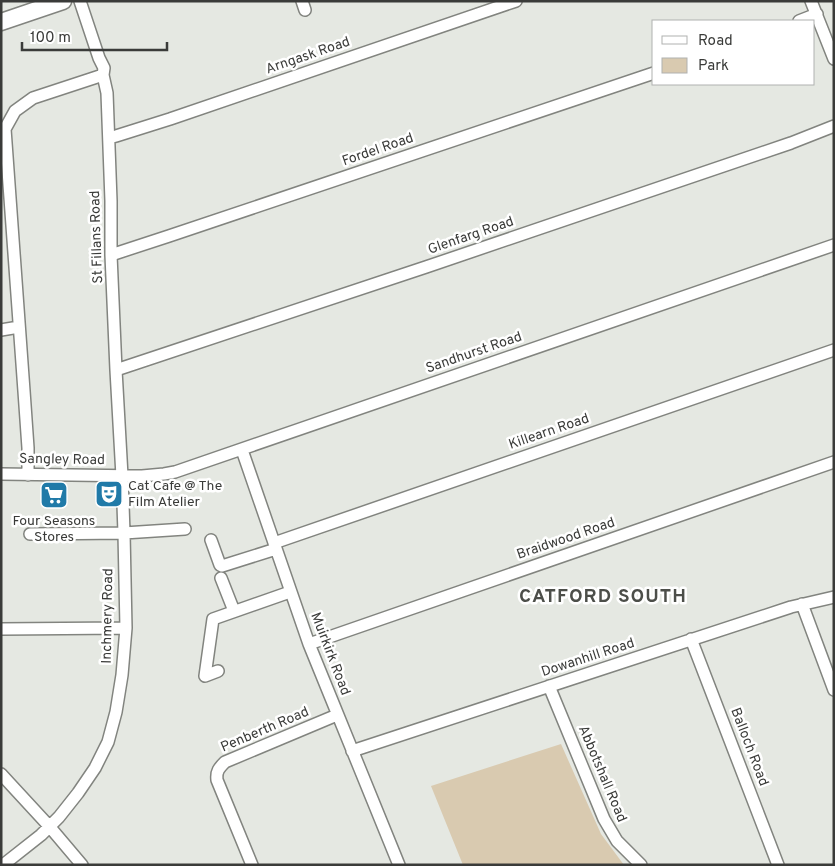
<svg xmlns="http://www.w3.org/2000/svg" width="835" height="866" viewBox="0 0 835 866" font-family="Overpass,sans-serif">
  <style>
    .green { fill: #d9cab0 }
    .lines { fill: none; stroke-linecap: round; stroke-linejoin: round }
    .minor-casing { stroke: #82847f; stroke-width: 14 }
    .highway-casing { stroke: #82847f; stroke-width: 19 }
    .minor { stroke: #fff; stroke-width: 11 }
    .highway { stroke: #fff; stroke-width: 16 }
    .labels { text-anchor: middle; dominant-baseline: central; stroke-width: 5; stroke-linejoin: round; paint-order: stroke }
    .street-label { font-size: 14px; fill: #3a3b39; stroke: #fff }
    .poi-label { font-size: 14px; fill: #3a3b39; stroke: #fff; text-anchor: start }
    .district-label { font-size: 19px; font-weight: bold; letter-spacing: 1px; fill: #4c4e49; stroke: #fff }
  </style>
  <rect width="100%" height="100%" fill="#e5e8e2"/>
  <path class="green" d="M 561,744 L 601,834 L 624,865 L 463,865 L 431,786 Z"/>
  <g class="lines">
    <defs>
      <path id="minor" d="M 302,1 L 305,10
        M 811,1 L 834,59
        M 799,21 L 817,14
        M 5,129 L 24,391 L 28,448 L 28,475
        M 1,131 L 5,129 L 15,111 L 33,98 L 103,75
        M 109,138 L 116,136 L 170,119 L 516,1
        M 111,255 L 169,236 L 654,73
        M 1,330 L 19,327
        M 116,370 L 426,267 L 791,143 L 834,126
        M 242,450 L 309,644 L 399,865
        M 1,474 L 142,476 L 164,474 L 175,472 L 834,245
        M 30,534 L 124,533 L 185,529
        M 211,540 L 220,565 L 222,566 L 276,549
        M 274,543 L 834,350
        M 221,578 L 234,611
        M 802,604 L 834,690
        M 1,629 L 126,628
        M 691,639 L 778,865
        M 309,644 L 834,462
        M 218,671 L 205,676 L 213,619 L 290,592
        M 549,686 L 604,819 L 617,841 L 641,865
        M 352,751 L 791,607 L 834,597
        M 1,774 L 49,826 L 82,865
        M 3,865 L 41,835 L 59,817 L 78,793 L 95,768 L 108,742 L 116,712 L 122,675 L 126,628 L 124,533 L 122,476 L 116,370 L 111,255 L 111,201 L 107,93 L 103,75 L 104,68 L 99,58 L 80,1
        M 252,865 L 217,780 C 216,771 219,768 225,762 L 337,715"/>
      <path id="highway" d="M 1,22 L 63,1"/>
    </defs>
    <use href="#minor" class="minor-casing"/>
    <use href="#highway" class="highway-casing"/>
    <use href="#minor" class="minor"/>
    <use href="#highway" class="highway"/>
  </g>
  <defs>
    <symbol id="theatre-square" viewBox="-11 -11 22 22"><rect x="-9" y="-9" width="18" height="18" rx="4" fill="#207aa8" stroke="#fff"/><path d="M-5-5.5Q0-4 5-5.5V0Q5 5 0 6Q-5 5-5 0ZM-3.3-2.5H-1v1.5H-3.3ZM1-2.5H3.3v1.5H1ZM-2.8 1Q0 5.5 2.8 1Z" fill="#fff"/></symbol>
    <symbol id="supermarket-square" viewBox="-11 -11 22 22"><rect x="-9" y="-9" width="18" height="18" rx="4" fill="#207aa8" stroke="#fff"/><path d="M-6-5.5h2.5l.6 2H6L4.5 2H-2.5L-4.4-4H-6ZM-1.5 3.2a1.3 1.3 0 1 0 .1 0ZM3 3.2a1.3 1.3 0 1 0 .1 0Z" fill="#fff"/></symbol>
  </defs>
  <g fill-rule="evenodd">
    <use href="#theatre-square" x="93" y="478" width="32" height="32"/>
    <use href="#supermarket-square" x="38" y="479" width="32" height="32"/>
  </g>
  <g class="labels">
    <g class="street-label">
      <text transform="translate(308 56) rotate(-19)">Arngask Road</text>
      <text transform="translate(378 150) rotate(-19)">Fordel Road</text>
      <text transform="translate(471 236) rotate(-19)">Glenfarg Road</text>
      <text transform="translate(97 237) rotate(-92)">St Fillans Road</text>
      <text transform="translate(474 353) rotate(-19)">Sandhurst Road</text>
      <text transform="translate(549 432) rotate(-19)">Killearn Road</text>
      <text transform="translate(62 460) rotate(1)">Sangley Road</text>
      <text transform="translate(566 539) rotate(-19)">Braidwood Road</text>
      <text transform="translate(108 616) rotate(-89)">Inchmery Road</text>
      <text transform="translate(330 654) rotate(69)">Muirkirk Road</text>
      <text transform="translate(588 658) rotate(-18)">Dowanhill Road</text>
      <text transform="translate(265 730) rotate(-23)">Penberth Road</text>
      <text transform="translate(749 747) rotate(69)">Balloch Road</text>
      <text transform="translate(602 774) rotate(67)">Abbotshall Road</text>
    </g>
    <g class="poi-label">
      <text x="128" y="486">Cat Cafe @ The<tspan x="128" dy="16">Film Atelier</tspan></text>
      <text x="54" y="521" text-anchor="middle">Four Seasons<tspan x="54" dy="16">Stores</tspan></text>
    </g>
    <g class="district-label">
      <text x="603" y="597">CATFORD SOUTH</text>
    </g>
  </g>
  <rect width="835" height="866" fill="none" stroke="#3a3b39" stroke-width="5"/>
  <rect x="652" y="20" width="162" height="65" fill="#ffffff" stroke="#b0b1b0"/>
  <rect x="662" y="36" width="25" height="8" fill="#ffffff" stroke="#b0b1b0"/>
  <text x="698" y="45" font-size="15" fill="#3a3b39">Road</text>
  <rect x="662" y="58" width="25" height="15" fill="#d9cab0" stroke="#b0b1b0"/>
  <text x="698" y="70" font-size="15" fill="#3a3b39">Park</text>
  <path d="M22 42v8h145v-8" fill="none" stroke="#3a3b39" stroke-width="2.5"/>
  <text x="30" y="42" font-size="15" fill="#3a3b39" stroke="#ffffff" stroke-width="4" paint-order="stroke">100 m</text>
</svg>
